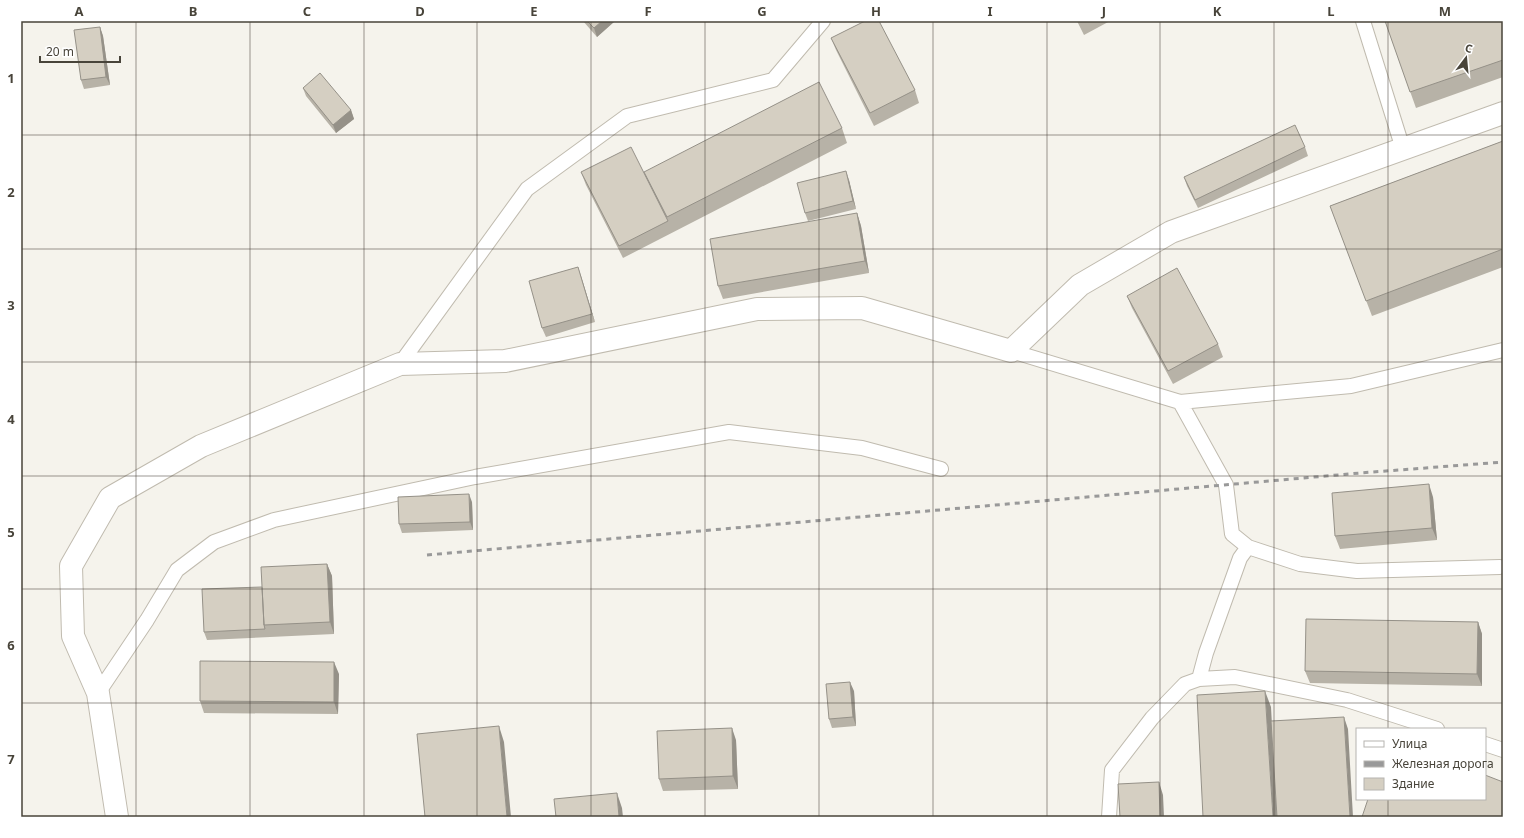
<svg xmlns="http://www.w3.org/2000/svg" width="1524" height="838" viewBox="0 0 1524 838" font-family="'Noto Sans',sans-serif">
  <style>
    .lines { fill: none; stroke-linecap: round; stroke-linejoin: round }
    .service-casing { stroke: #c0bbaf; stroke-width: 16 }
    .minor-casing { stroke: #c0bbaf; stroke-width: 24 }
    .service { stroke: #fff; stroke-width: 14 }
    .minor { stroke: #fff; stroke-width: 22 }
    .rail { stroke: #999; stroke-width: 3; stroke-dasharray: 5 5; stroke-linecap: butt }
    .wall { fill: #b7b2a7 }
    .shaded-wall { fill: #959188 }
    .building { fill: #d5cfc2; stroke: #959188 }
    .grid { fill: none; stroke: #48443a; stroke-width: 1; stroke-opacity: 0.55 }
    .neatline { fill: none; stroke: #48443a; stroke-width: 1.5 }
    .grid-label { font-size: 13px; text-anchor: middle; font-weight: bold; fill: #48443a }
  </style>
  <rect width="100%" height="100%" fill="#f5f3ec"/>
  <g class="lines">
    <defs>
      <path id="service" d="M 1363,21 L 1403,149
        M 1011,351 L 1180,402 L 1226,485 L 1232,534 L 1248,547 L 1300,564 L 1357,571 L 1500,567
        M 400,364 L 527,189 L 627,116 L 773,80 L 823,21
        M 1180,402 L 1351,386 L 1503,350
        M 1199,679 L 1206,653 L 1240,558 L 1248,547
        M 98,693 L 147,620 L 177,570 L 214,542 L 274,520 L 475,477 L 729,432 L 862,448 L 941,469
        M 1485,744 L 1503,750
        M 1109,817 L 1112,770 L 1152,718 L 1185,684 L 1199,679 L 1235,677 L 1347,700 L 1437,729"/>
      <path id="minor" d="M 117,817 L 98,693 L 73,636 L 71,566 L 110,498 L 201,446 L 400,364 L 505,361 L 757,309 L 862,308 L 1011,351 L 1080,285 L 1171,232 L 1503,113"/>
    </defs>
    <use href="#service" class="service-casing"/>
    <use href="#minor" class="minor-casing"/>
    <use href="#service" class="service"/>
    <use href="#minor" class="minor"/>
    <path class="rail" d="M 427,555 L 1360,473 L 1503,462"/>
  </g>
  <path class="wall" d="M 583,21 L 615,21 L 597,37 Z
    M 1077,21 L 1110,21 L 1084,35 Z
    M 1385,21 L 1503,21 L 1503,77 L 1416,108 Z
    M 100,27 L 103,36 L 110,85 L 84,89 L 81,80 Z
    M 831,38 L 915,90 L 919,103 L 874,126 L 836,50 Z
    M 303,88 L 351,110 L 354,119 L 336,133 L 306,96 Z
    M 842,128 L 847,143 L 623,258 L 586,185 L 581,172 L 645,175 Z
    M 1503,141 L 1503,267 L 1372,316 L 1330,206 Z
    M 1305,147 L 1308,156 L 1198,208 L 1187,186 L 1184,177 Z
    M 849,180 L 856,209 L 808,221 L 805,213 Z
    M 857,213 L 861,226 L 869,273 L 723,299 L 718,286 Z
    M 578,267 L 595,322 L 546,337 L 542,328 Z
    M 1127,296 L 1218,344 L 1223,357 L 1173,384 L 1132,308 Z
    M 1433,497 L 1437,540 L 1340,549 L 1335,536 Z
    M 472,502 L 473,530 L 402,533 L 399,524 Z
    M 327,564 L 332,576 L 334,634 L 207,640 L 204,632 L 262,587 Z
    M 1478,622 L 1482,634 L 1482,686 L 1310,683 L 1305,671 Z
    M 339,674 L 338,714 L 204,713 L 200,701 Z
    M 854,691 L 856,726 L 832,728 L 829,719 Z
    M 736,740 L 738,789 L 663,791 L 659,779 Z"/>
  <path class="shaded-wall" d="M 602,21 L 615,21 L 597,37 L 594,28 Z
    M 100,27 L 103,36 L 110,85 L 106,77 Z
    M 351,110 L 354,119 L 336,133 L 333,125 Z
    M 846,171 L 849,180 L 856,209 L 853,201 Z
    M 857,213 L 861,226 L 869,273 L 865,261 Z
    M 578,267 L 581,276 L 595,322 L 592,314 Z
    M 1429,484 L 1433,497 L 1437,540 L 1432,528 Z
    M 469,494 L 472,502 L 473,530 L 470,522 Z
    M 327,564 L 332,576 L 334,634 L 330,622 Z
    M 1478,622 L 1482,634 L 1482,686 L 1477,674 Z
    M 334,662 L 339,674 L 338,714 L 334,702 Z
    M 850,682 L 854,691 L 856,726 L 853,717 Z
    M 1265,691 L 1271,707 L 1277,817 L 1273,817 Z
    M 1344,717 L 1348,729 L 1353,817 L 1350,817 Z
    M 499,726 L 504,742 L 511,817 L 507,817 Z
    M 732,728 L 736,740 L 738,789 L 733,776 Z
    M 1159,782 L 1163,795 L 1164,817 L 1160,817 Z
    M 617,793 L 622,808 L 623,817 L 619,817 Z"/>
  <path class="building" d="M 587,21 L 602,21 L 594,28 Z
    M 865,21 L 879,21 L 915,90 L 870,113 L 831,38 Z
    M 1385,21 L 1503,21 L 1503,60 L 1410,92 Z
    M 100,27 L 106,77 L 81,80 L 74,30 Z
    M 320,73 L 351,110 L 333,125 L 303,88 Z
    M 819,82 L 842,128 L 667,217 L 644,172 Z
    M 1295,125 L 1305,147 L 1195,200 L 1184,177 Z
    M 1503,141 L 1503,249 L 1366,301 L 1330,206 Z
    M 631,147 L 668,221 L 619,246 L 581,172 Z
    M 846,171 L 853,201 L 805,213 L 797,183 Z
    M 857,213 L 865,261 L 718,286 L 710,239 Z
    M 578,267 L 592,314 L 542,328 L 529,281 Z
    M 1177,268 L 1218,344 L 1168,371 L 1127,296 Z
    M 1429,484 L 1432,528 L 1335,536 L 1332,493 Z
    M 469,494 L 470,522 L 399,524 L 398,497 Z
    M 327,564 L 330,622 L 264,625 L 261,567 Z
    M 262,587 L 264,625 L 265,629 L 204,632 L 202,589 Z
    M 1306,619 L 1478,622 L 1477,674 L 1305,671 Z
    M 200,661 L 334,662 L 334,702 L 200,701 Z
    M 850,682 L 853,717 L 829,719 L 826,684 Z
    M 1265,691 L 1273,817 L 1203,817 L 1197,695 Z
    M 1344,717 L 1350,817 L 1277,817 L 1271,721 Z
    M 499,726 L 507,817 L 425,817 L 417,734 Z
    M 732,728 L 733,776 L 659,779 L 657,731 Z
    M 1485,775 L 1503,782 L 1503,817 L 1362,817 L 1368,799 L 1485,799 Z
    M 1159,782 L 1160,817 L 1120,817 L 1118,784 Z
    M 617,793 L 619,817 L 556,817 L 554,799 Z"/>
  <path class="grid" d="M 136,21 L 136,817M 250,21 L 250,817M 364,21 L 364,817M 477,21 L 477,817M 591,21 L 591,817M 705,21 L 705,817M 819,21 L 819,817M 933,21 L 933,817M 1047,21 L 1047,817M 1160,21 L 1160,817M 1274,21 L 1274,817M 1388,21 L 1388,729M 21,135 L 1503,135M 21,249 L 1503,249M 21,362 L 1503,362M 21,476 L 1503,476M 21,589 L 1503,589M 21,703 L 1503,703M 1388,799 L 1388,817"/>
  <rect width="1524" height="838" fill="none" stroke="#ffffff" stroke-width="44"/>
  <rect x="1356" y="728" width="130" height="72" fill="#ffffff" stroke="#b6b4b0"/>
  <rect x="1364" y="741" width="20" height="6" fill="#ffffff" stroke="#b6b4b0"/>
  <text x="1392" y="748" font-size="12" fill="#48443a">Улица</text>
  <rect x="1364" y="761" width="20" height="6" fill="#999999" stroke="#b6b4b0"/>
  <text x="1392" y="768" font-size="12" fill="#48443a">Железная дорога</text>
  <rect x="1364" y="778" width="20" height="12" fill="#d5cfc2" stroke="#b6b4b0"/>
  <text x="1392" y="788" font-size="12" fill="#48443a">Здание</text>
  <g transform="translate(1466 58) rotate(16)" stroke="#ffffff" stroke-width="3" paint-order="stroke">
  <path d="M0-3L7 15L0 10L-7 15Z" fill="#48443a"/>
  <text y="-6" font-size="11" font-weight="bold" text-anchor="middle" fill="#48443a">С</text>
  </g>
  <path d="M40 56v6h80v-6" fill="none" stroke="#48443a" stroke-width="2"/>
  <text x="46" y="56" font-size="12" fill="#48443a" stroke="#ffffff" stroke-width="3" paint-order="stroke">20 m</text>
  <rect x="22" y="22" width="1480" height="794" class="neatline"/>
  <g class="grid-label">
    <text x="79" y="16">A</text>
    <text x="193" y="16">B</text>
    <text x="307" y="16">C</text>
    <text x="420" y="16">D</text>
    <text x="534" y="16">E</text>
    <text x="648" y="16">F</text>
    <text x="762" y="16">G</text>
    <text x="876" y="16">H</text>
    <text x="990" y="16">I</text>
    <text x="1104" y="16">J</text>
    <text x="1217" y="16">K</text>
    <text x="1331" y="16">L</text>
    <text x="1445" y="16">M</text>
    <text x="11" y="83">1</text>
    <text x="11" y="197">2</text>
    <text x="11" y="310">3</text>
    <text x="11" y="424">4</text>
    <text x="11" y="537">5</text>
    <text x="11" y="650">6</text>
    <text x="11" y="764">7</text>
  </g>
</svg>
